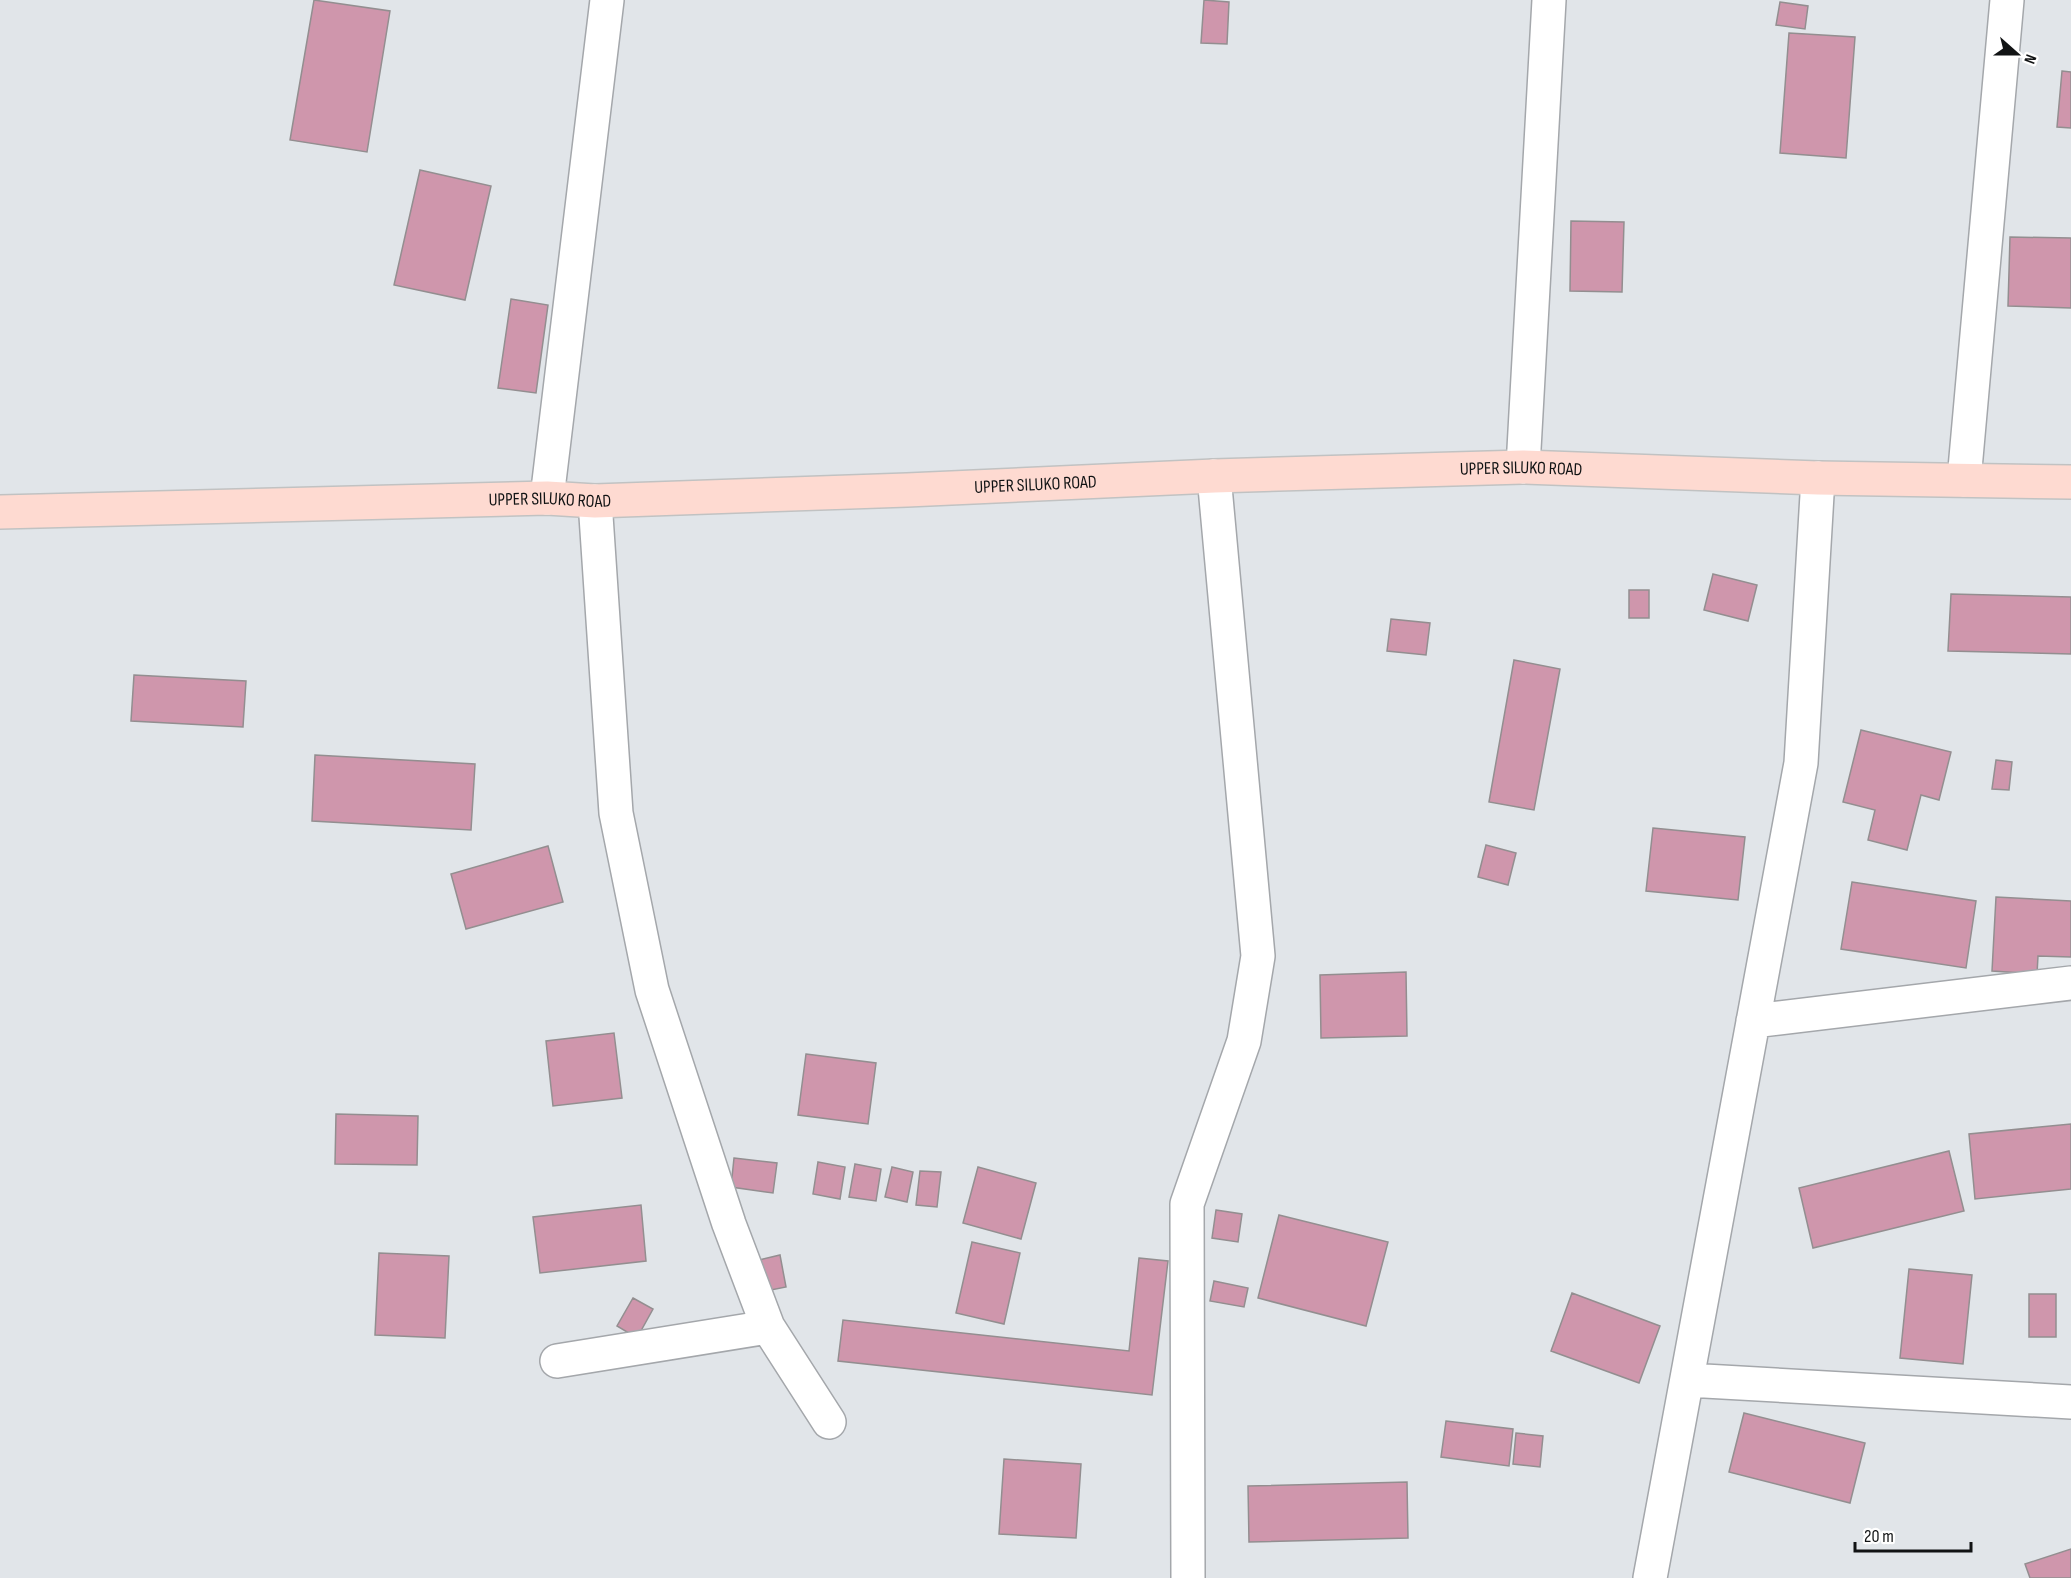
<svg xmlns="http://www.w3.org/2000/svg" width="2071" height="1578" viewBox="0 0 2071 1578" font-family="'Sofia Sans Condensed',sans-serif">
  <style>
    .building { fill: #cf96ac; stroke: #938e90; stroke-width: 1.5 }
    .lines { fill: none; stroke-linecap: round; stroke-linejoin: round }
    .minor-casing { stroke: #a4a7ab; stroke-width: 36 }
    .primary-casing { stroke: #c1c2c2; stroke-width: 36 }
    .minor { stroke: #fff; stroke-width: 33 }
    .primary { stroke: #fedad1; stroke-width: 33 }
    .labels { text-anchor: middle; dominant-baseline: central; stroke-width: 6; stroke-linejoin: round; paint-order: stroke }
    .street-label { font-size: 18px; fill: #111314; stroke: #fff }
  </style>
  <rect width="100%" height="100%" fill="#e1e5e9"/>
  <path class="building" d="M 314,0 L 390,11 L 367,152 L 290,140 Z
    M 1204,0 L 1229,2 L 1227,44 L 1201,43 Z
    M 1780,2 L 1808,6 L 1805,29 L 1776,25 Z
    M 1789,33 L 1855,37 L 1846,158 L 1780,153 Z
    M 2062,71 L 2071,72 L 2071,128 L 2057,127 Z
    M 420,170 L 491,186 L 465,300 L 394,285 Z
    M 1571,221 L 1624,222 L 1622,292 L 1570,291 Z
    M 2010,237 L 2071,238 L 2071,308 L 2008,306 Z
    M 511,299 L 548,305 L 536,393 L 498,388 Z
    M 1713,574 L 1757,585 L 1748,621 L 1704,610 Z
    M 1629,590 L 1649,590 L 1649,618 L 1629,618 Z
    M 1951,594 L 2071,597 L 2071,654 L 1948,651 Z
    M 1391,619 L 1430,623 L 1426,655 L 1387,651 Z
    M 1514,660 L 1560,669 L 1534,810 L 1489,802 Z
    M 134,675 L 246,681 L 243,727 L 131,721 Z
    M 1861,730 L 1951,752 L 1939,800 L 1921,795 L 1907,850 L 1868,840 L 1875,810 L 1843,802 Z
    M 315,755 L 475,764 L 471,830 L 312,821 Z
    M 1996,760 L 2012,762 L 2009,790 L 1992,789 Z
    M 1653,828 L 1745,837 L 1738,900 L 1646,891 Z
    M 1486,845 L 1516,853 L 1508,885 L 1478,877 Z
    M 548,846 L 563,902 L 466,929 L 451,874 Z
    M 1852,882 L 1976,901 L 1966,968 L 1841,949 Z
    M 1996,897 L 2071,901 L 2071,957 L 2038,956 L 2037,974 L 1992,971 Z
    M 1406,972 L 1407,1036 L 1321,1038 L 1320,975 Z
    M 614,1033 L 622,1098 L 553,1106 L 546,1041 Z
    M 806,1054 L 876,1063 L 868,1124 L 798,1115 Z
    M 336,1114 L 418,1116 L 417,1165 L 335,1164 Z
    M 2071,1124 L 2071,1189 L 1975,1199 L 1969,1134 Z
    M 1949,1151 L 1964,1211 L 1813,1248 L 1799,1188 Z
    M 734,1158 L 777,1163 L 773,1193 L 731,1187 Z
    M 818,1162 L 845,1167 L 840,1199 L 813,1194 Z
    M 855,1164 L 881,1169 L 876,1201 L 849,1197 Z
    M 892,1167 L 913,1172 L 907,1202 L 885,1197 Z
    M 978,1167 L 1036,1183 L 1021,1239 L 963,1223 Z
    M 920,1171 L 941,1172 L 937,1207 L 916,1205 Z
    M 641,1205 L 646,1261 L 540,1273 L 533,1217 Z
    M 1216,1210 L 1242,1214 L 1238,1242 L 1212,1238 Z
    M 1279,1215 L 1388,1242 L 1366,1326 L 1258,1298 Z
    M 972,1242 L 1020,1253 L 1004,1324 L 956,1313 Z
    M 379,1253 L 449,1256 L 445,1338 L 375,1335 Z
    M 780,1255 L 786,1287 L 761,1292 L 755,1261 Z
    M 1139,1258 L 1168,1261 L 1152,1395 L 838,1361 L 843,1320 L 1129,1351 Z
    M 1909,1269 L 1972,1275 L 1963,1364 L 1900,1358 Z
    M 1214,1281 L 1248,1288 L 1244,1307 L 1210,1301 Z
    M 1572,1293 L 1660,1326 L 1639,1383 L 1551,1351 Z
    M 2029,1294 L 2056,1294 L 2056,1337 L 2029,1337 Z
    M 633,1298 L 653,1309 L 637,1338 L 617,1326 Z
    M 1744,1413 L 1865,1443 L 1850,1503 L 1729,1472 Z
    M 1446,1421 L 1513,1429 L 1509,1466 L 1441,1457 Z
    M 1516,1433 L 1543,1436 L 1540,1467 L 1513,1464 Z
    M 1004,1459 L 1081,1464 L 1076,1538 L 999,1534 Z
    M 1407,1482 L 1408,1538 L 1249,1542 L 1248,1486 Z
    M 2071,1549 L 2071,1578 L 2030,1578 L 2025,1564 Z"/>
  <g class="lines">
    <defs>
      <path id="minor" d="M 1523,467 L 1549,0
        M 1964,480 L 2007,0
        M 547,498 L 607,0
        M 595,501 L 616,813 L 652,990 L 729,1224 L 768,1327 L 829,1422
        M 1753,1021 L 2071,983
        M 557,1361 L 768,1327
        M 1687,1380 L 2071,1402
        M 1188,1578 L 1187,1204 L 1244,1041 L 1258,956 L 1214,476
        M 1650,1578 L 1801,763 L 1818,478"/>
      <g id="primary">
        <path id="s1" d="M 0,512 L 547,498 L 595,501 L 907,490 L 1214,476 L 1523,467 L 1818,478 L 2071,482"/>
      </g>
    </defs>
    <use href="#minor" class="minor-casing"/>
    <use href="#primary" class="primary-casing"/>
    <use href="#minor" class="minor"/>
    <use href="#primary" class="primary"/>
  </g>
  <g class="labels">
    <g class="street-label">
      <text stroke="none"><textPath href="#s1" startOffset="1522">UPPER SILUKO ROAD</textPath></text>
      <text stroke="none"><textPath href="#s1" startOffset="1036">UPPER SILUKO ROAD</textPath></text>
      <text stroke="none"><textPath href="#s1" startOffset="550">UPPER SILUKO ROAD</textPath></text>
    </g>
  </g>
  <g transform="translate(2017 54) rotate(111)" stroke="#ffffff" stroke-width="4.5" paint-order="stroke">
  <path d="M0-4.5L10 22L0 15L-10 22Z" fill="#111314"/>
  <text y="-9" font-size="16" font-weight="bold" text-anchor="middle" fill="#111314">N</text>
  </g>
  <path d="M1855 1542v9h116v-9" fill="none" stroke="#111314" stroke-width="3"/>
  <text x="1864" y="1542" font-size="18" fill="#111314" stroke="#ffffff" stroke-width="4.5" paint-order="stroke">20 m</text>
</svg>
